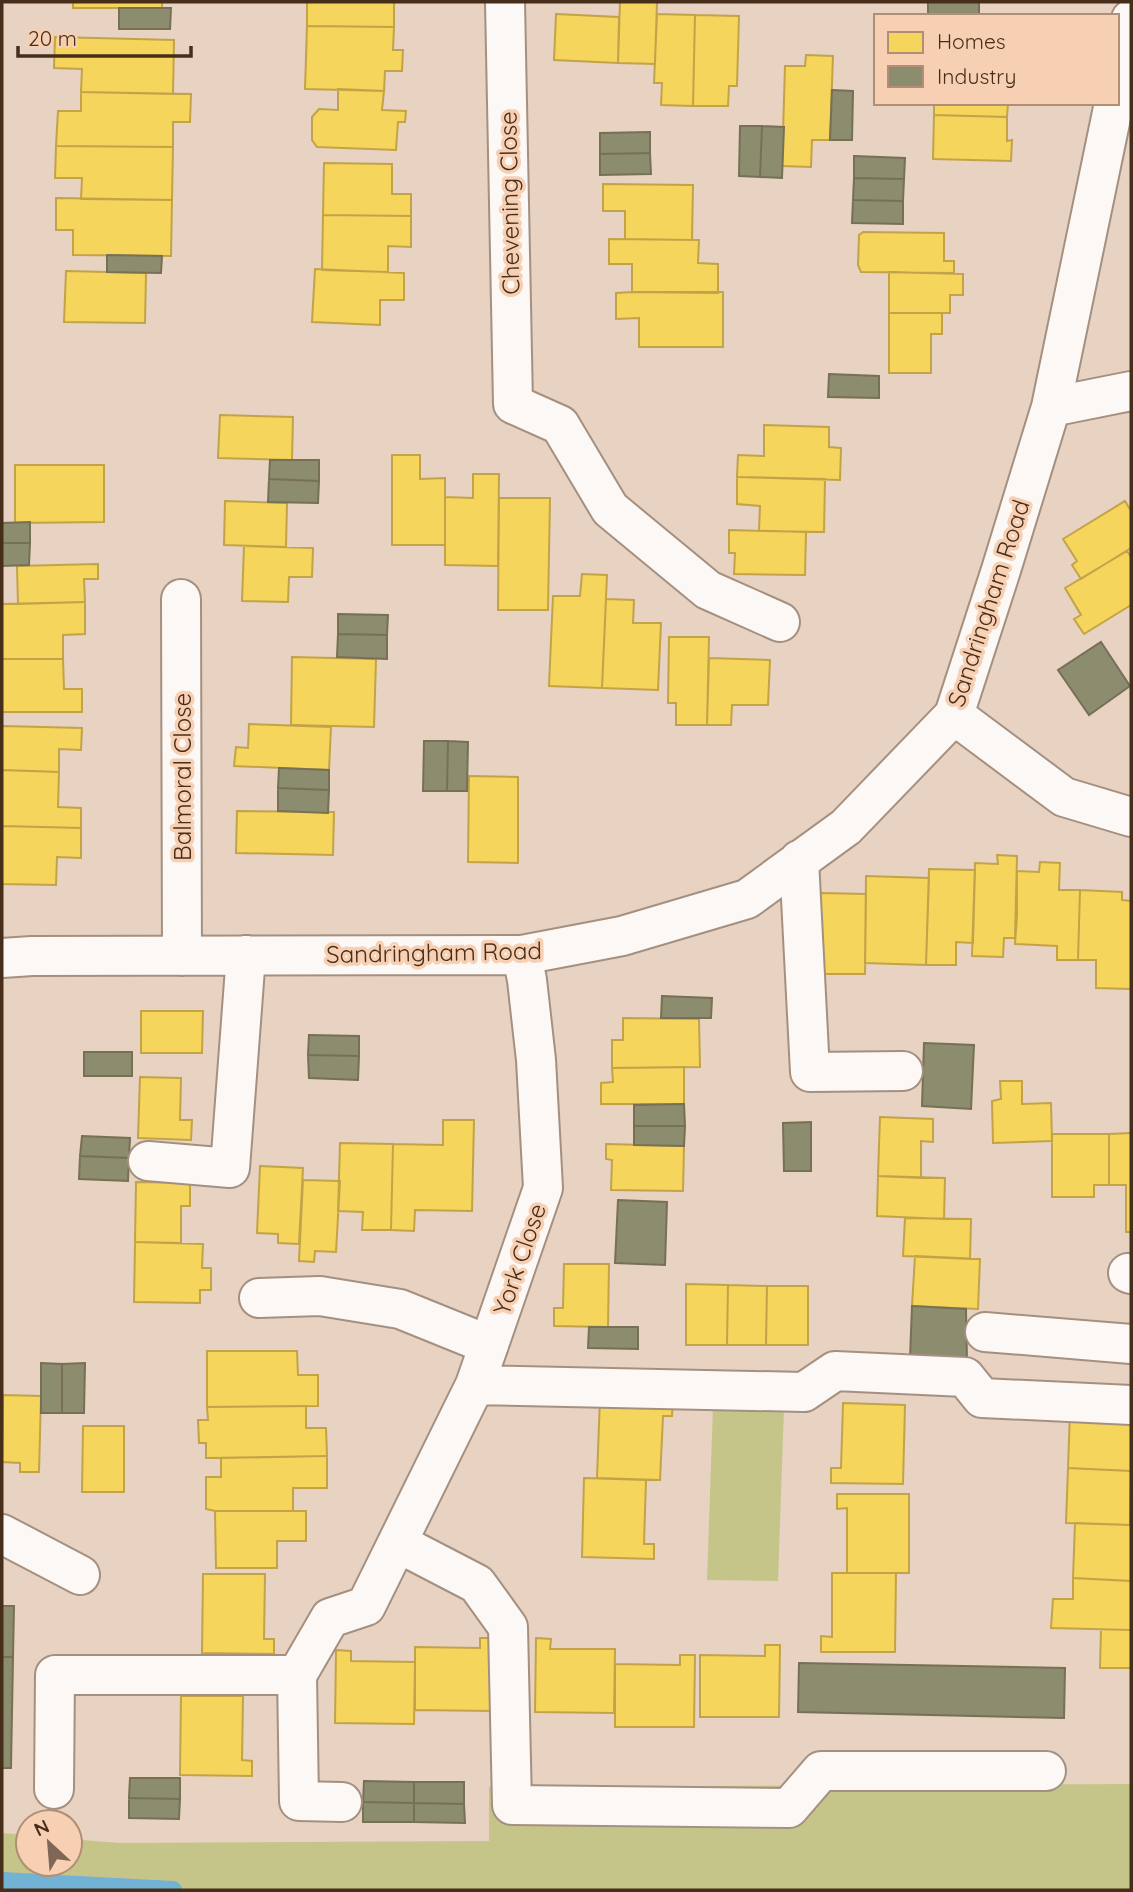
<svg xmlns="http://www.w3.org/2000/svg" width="1133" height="1892" viewBox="0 0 1133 1892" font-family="Quicksand,sans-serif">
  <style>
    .green { fill: #c6c589 }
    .homes { fill: #f6d55c; stroke: #c2a348; stroke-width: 2 }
    .industry { fill: #8c8c6e; stroke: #777055; stroke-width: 2 }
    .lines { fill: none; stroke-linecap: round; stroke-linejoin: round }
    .stream { stroke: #72b2d5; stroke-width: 18 }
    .minor-casing { stroke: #a5907f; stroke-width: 42 }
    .minor { stroke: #fcf8f6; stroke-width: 38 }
    .labels { text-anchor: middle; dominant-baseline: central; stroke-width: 7; stroke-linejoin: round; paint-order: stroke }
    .street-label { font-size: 24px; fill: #472e1b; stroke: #f7cfb3 }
  </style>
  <rect width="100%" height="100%" fill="#e8d2c2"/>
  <path class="green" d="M 713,1407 L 784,1408 L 778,1581 L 707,1580 Z
    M 1131,1784 L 1131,1890 L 2,1890 L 2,1833 L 28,1835 L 28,1864 L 70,1864 L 70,1839 L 120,1843 L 489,1841 L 489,1787 Z"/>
  <path class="homes" d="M 73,2 L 162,2 L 162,8 L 73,8 Z
    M 307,2 L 394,2 L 394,27 L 307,26 Z
    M 620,2 L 657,2 L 655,64 L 618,63 Z
    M 556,14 L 619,17 L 618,63 L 554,60 Z
    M 657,14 L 695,15 L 693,106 L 661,105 L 662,83 L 654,83 Z
    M 695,15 L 739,16 L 737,86 L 729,86 L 728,106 L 693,106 Z
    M 307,26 L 394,27 L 393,50 L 403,50 L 402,71 L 385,71 L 384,91 L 305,89 Z
    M 55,37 L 174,40 L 173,94 L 81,92 L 82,69 L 54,68 Z
    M 806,55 L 833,56 L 830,140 L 812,140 L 811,167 L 782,166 L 785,66 L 805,66 Z
    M 338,89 L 384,91 L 382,110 L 406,111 L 405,122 L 398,122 L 396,150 L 317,147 L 312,140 L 312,117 L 319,109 L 338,110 Z
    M 81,92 L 191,94 L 190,122 L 173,122 L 173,147 L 56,146 L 58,111 L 81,111 Z
    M 934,103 L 1008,103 L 1007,117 L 934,115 Z
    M 934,115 L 1007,117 L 1007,141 L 1012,140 L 1011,161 L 933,159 Z
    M 56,146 L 173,147 L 172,200 L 81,199 L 82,178 L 55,178 Z
    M 324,163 L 392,164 L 392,194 L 411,194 L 411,216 L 323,215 Z
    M 603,184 L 693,185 L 692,240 L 625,239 L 625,211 L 603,211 Z
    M 56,198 L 172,200 L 171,256 L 73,255 L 73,230 L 56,230 Z
    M 323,215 L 411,216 L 411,247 L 388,246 L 388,272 L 322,270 Z
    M 863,232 L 944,233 L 944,261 L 954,261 L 954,273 L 861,272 L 858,265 L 859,235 Z
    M 609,239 L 699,240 L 698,263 L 718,264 L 718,293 L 632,292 L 632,264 L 609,264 Z
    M 315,269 L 404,273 L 404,300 L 380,300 L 380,325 L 312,322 Z
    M 66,271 L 146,273 L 145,323 L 64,322 Z
    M 889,272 L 963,274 L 963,295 L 950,295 L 950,313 L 889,313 Z
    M 632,292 L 723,292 L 723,347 L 639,347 L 639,318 L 616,319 L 616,293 Z
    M 889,313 L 942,313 L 942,334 L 931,334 L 931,373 L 889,373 Z
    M 220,415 L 293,417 L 292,460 L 218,458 Z
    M 764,425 L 829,427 L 829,447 L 841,448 L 840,480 L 737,477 L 738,455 L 764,456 Z
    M 392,455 L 420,455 L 420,479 L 445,478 L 445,545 L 392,545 Z
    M 15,465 L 104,465 L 104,522 L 15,523 Z
    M 473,474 L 499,474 L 498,566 L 445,565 L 445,497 L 473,498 Z
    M 737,477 L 825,479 L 824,532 L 759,531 L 760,506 L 737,504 Z
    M 499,498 L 550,498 L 548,610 L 498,610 Z
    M 225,501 L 287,503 L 286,547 L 224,545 Z
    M 1125,501 L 1131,511 L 1131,548 L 1081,579 L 1072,565 L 1077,561 L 1063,539 Z
    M 729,530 L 806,532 L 805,575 L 734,574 L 735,553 L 729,553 Z
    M 244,546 L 313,548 L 312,577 L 289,577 L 288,602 L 242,601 Z
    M 1127,551 L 1131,557 L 1131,605 L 1084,634 L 1074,619 L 1081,615 L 1065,588 Z
    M 98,564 L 98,579 L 84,579 L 85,602 L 18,604 L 17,566 Z
    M 582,574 L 607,575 L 602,688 L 549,686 L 553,596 L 580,596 Z
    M 606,599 L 634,600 L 633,623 L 661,623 L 658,690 L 602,688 Z
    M 85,602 L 85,634 L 63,635 L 63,659 L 2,659 L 2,604 Z
    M 669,637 L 709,637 L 707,725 L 676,725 L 676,703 L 668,703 Z
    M 292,657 L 376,659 L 374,727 L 291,725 Z
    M 709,658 L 770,660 L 768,705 L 732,705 L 731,725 L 707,725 Z
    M 2,659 L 63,659 L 64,689 L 82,689 L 82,712 L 2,712 Z
    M 249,724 L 331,727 L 329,770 L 234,766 L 236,747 L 248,748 Z
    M 2,726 L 82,728 L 81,750 L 59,749 L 59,772 L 2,770 Z
    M 2,770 L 59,772 L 58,807 L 81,808 L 81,828 L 2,826 Z
    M 469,776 L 518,777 L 518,863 L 468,862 Z
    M 237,811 L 334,812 L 333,855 L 236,853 Z
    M 2,826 L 81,828 L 81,858 L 57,857 L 56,885 L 2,884 Z
    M 997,855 L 1017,856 L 1015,938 L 1004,938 L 1003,957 L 972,956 L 975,863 L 998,864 Z
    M 1040,862 L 1060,863 L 1059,890 L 1080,890 L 1078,960 L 1057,960 L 1057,946 L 1015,944 L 1017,916 L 1017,871 L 1039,872 Z
    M 929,869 L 975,870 L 973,943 L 956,942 L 956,965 L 926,965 Z
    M 866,876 L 929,878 L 926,965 L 865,963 Z
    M 1080,890 L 1122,892 L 1122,900 L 1131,901 L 1131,989 L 1096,988 L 1096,960 L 1078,960 Z
    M 820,893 L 866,894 L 865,974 L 819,974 Z
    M 141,1011 L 203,1011 L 202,1053 L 141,1053 Z
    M 623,1018 L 699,1019 L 700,1067 L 612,1068 L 612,1040 L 623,1040 Z
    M 684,1067 L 684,1104 L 601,1104 L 601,1083 L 613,1082 L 612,1068 Z
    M 140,1077 L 181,1078 L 180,1120 L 192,1120 L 191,1140 L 138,1138 Z
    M 1000,1081 L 1022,1081 L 1022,1104 L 1051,1103 L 1052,1141 L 993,1143 L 992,1101 L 1001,1099 Z
    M 880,1117 L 933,1119 L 933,1142 L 921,1141 L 921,1178 L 878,1176 Z
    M 443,1120 L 474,1120 L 472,1211 L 415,1210 L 414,1231 L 391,1230 L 393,1144 L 443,1145 Z
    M 1131,1133 L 1131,1232 L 1126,1232 L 1126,1185 L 1109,1185 L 1109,1134 Z
    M 1052,1134 L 1109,1134 L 1109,1185 L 1094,1185 L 1094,1197 L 1052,1197 Z
    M 340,1143 L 393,1144 L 391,1230 L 362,1230 L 363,1212 L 338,1211 Z
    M 606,1144 L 684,1146 L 683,1191 L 611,1190 L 612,1160 L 606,1159 Z
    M 260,1166 L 303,1168 L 299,1244 L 278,1243 L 278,1234 L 257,1233 Z
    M 878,1176 L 945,1178 L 944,1219 L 877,1216 Z
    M 303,1180 L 340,1181 L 336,1252 L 315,1251 L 314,1262 L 299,1261 Z
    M 136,1182 L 190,1183 L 190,1206 L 181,1206 L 181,1243 L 135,1242 Z
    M 905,1218 L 971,1219 L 970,1259 L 903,1256 Z
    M 135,1242 L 203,1244 L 202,1268 L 211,1268 L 211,1290 L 200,1290 L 200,1303 L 134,1302 Z
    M 915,1256 L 980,1259 L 978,1309 L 912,1306 Z
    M 564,1264 L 609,1264 L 608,1327 L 554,1326 L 554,1308 L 563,1308 Z
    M 686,1284 L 728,1285 L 727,1345 L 686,1345 Z
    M 728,1285 L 767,1286 L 766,1345 L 727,1345 Z
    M 767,1286 L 808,1286 L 808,1345 L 766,1345 Z
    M 207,1351 L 297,1351 L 298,1375 L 318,1375 L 318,1406 L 207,1407 Z
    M 3,1395 L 41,1396 L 39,1472 L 20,1472 L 20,1463 L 2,1462 Z
    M 600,1398 L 673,1401 L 672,1416 L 663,1416 L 660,1480 L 597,1478 Z
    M 843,1403 L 905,1405 L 903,1484 L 831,1483 L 831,1468 L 841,1468 Z
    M 306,1406 L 306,1428 L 326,1428 L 327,1456 L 206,1458 L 206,1443 L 199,1443 L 198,1420 L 208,1420 L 207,1407 Z
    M 1070,1412 L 1131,1415 L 1131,1471 L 1068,1468 Z
    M 83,1426 L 124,1426 L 124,1492 L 82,1492 Z
    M 327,1456 L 327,1488 L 293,1488 L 293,1511 L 215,1511 L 206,1509 L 206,1477 L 221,1477 L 221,1458 Z
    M 1068,1468 L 1131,1471 L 1130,1525 L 1066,1523 Z
    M 584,1478 L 646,1480 L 644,1544 L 654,1544 L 654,1559 L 582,1557 Z
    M 837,1494 L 909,1494 L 909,1573 L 847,1573 L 847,1508 L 837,1509 Z
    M 215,1511 L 306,1511 L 306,1541 L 277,1541 L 277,1568 L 216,1568 Z
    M 1075,1523 L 1131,1525 L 1131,1581 L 1073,1578 Z
    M 832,1573 L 896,1573 L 895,1652 L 821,1652 L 821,1636 L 832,1637 Z
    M 203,1574 L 265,1574 L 264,1639 L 274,1639 L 274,1654 L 202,1653 Z
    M 1073,1578 L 1131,1581 L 1131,1630 L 1051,1628 L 1053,1599 L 1073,1599 Z
    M 1101,1630 L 1131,1630 L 1131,1668 L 1100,1668 Z
    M 480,1638 L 495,1638 L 494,1711 L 415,1710 L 415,1647 L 480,1648 Z
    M 536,1638 L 551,1639 L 550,1649 L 615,1649 L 614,1713 L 535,1712 Z
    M 765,1645 L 780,1645 L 779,1717 L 700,1717 L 700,1655 L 765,1656 Z
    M 336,1650 L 351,1651 L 351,1661 L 415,1662 L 414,1724 L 335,1723 Z
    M 680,1655 L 695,1655 L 694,1727 L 615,1727 L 615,1664 L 680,1665 Z
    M 181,1696 L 243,1696 L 242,1760 L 252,1761 L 252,1776 L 180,1775 Z"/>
  <path class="industry" d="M 928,2 L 979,2 L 979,16 L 928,16 Z
    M 119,8 L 171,8 L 170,29 L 119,29 Z
    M 832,90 L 853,91 L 852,140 L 830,140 Z
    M 740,126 L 762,126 L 760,177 L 739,176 Z
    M 762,126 L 784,127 L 782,178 L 760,177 Z
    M 650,132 L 650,153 L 600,154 L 600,133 Z
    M 650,153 L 651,174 L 600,175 L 600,154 Z
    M 854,156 L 905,158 L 904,179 L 854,178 Z
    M 854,178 L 904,179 L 903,201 L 853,200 Z
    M 853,200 L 903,201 L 903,224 L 852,223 Z
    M 107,255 L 162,256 L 161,273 L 107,272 Z
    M 829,374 L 879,376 L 879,398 L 828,397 Z
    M 270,460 L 319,460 L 319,481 L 269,479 Z
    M 269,479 L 319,481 L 318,503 L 268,502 Z
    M 30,522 L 30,543 L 2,543 L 2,523 Z
    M 2,543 L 30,543 L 29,565 L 2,566 Z
    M 338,614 L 388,615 L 387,635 L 338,634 Z
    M 338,634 L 387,635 L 387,659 L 337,657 Z
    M 1101,642 L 1130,686 L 1089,715 L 1058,670 Z
    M 424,741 L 448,741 L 447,791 L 423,791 Z
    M 448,741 L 468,742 L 467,791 L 447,791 Z
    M 279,768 L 329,770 L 329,790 L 278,788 Z
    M 278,788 L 329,790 L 328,813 L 278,811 Z
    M 662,996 L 712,998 L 711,1018 L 661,1018 Z
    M 309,1035 L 359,1036 L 359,1056 L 308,1055 Z
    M 924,1043 L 974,1045 L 971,1109 L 922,1106 Z
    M 84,1052 L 132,1052 L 132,1076 L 84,1076 Z
    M 308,1055 L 359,1056 L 358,1080 L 309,1078 Z
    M 684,1104 L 685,1126 L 634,1126 L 634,1105 Z
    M 811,1122 L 811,1171 L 784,1171 L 783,1123 Z
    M 634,1126 L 685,1126 L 684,1146 L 634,1145 Z
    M 82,1136 L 130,1138 L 129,1158 L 80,1156 Z
    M 80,1156 L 129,1158 L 128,1181 L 79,1179 Z
    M 618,1200 L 667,1202 L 665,1265 L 615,1263 Z
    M 912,1306 L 966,1309 L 967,1361 L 910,1358 Z
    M 589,1327 L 638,1327 L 638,1349 L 588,1348 Z
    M 41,1363 L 62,1364 L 62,1413 L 41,1413 Z
    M 85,1363 L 84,1413 L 62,1413 L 62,1364 Z
    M 2,1606 L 14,1606 L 13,1657 L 2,1657 Z
    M 2,1657 L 13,1657 L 11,1768 L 2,1768 Z
    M 799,1663 L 1065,1668 L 1064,1718 L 798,1712 Z
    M 130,1778 L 180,1778 L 180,1799 L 129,1798 Z
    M 364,1781 L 414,1782 L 414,1803 L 363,1802 Z
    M 414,1782 L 464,1782 L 464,1804 L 414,1803 Z
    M 129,1798 L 180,1799 L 179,1819 L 129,1818 Z
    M 363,1802 L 414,1803 L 414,1822 L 363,1822 Z
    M 414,1803 L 464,1804 L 465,1823 L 414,1822 Z"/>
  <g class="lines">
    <path class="stream" d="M 2,1881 L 173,1890"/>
    <defs>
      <path id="minor" d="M 505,2 L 513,404 L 560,425 L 610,509 L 708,590 L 780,622
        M 1117,87 L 1131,19
        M 1051,407 L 1131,391
        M 181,599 L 182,956
        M 954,715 L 1064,797 L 1131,817
        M 799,860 L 810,1072 L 903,1071
        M 2,958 L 32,956 L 522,955 L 622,936 L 747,899 L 846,827 L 954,715 L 1001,570 L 1051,407 L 1114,103
        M 148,1161 L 230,1168 L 246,955
        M 1128,1273 L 1131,1274
        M 259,1298 L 320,1296 L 400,1309 L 489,1345
        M 985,1332 L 1131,1344
        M 475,1385 L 804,1392 L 835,1371 L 965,1377 L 982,1398 L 1131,1405
        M 2,1534 L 80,1575
        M 398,1543 L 477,1584 L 508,1627 L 512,1805 L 789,1808 L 821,1771 L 1046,1771
        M 297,1675 L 299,1801 L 342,1802
        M 54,1789 L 55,1675 L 297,1675 L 330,1618 L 366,1606 L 475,1385 L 543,1188 L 536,1060 L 527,980 L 522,955"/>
    </defs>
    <use href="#minor" class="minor-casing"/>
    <use href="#minor" class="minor"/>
  </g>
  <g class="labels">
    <g class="street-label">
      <text transform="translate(509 203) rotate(-91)">Chevening Close</text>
      <text transform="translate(988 603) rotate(-72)">Sandringham Road</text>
      <text transform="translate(182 777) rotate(-90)">Balmoral Close</text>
      <text transform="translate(434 952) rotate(-1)">Sandringham Road</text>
      <text transform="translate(519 1259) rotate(-71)">York Close</text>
    </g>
  </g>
  <rect width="1133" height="1892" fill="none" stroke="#472e1b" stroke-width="7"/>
  <rect x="874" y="14" width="245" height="91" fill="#f7cfb3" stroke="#b18f76" stroke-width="2"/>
  <rect x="888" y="32" width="35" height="21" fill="#f6d55c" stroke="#b18f76" stroke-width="2"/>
  <text x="937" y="49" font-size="21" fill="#472e1b">Homes</text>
  <rect x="888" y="66" width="35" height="21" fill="#8c8c6e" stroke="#b18f76" stroke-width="2"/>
  <text x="937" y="84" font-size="21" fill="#472e1b">Industry</text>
  <g transform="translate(49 1843) rotate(334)"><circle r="33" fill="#f7cfb3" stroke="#b18f76" stroke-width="2"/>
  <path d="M0-5L12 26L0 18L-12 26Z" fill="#7f6755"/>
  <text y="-10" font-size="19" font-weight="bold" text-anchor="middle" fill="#472e1b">N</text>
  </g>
  <path d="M18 46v10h173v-10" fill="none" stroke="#472e1b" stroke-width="3.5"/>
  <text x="28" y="46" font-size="21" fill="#472e1b" stroke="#f7cfb3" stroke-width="5" paint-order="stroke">20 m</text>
</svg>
